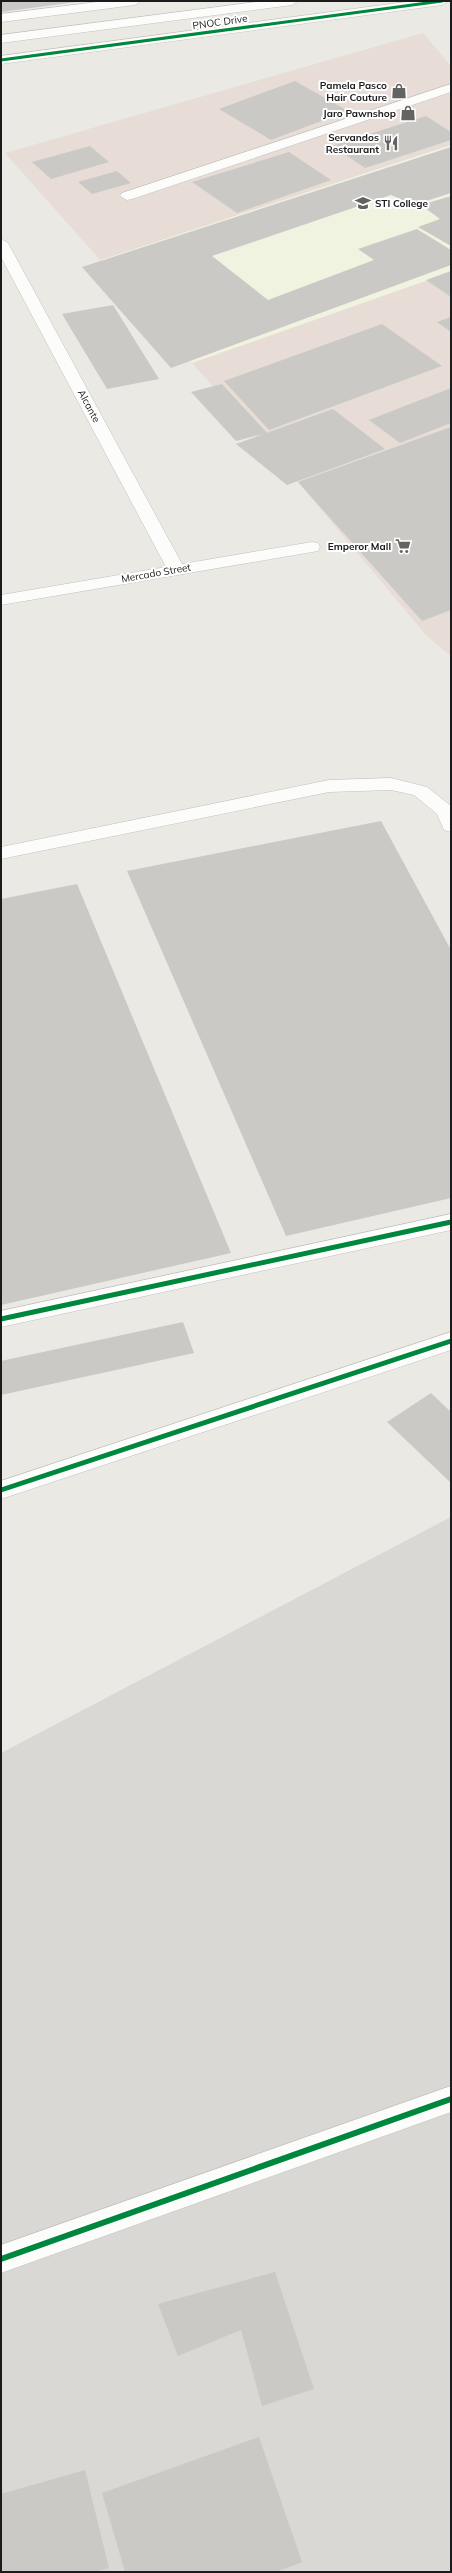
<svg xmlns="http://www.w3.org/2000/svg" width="452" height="2573" viewBox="0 0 452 2573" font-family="Mulish,sans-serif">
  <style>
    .residential { fill: #d9d8d5 }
    .commercial { fill: #e7dcd6 }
    .education { fill: #f0f3df }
    .building { fill: #cbc9c5 }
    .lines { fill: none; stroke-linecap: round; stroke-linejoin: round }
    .minor-casing { stroke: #c1c0be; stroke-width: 1 }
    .minor { fill: #fcfcfb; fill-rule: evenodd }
    .cycleway-far2-casing { stroke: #fff; stroke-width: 4.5 }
    .cycleway-far1-casing { stroke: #fff; stroke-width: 8 }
    .cycleway-casing { stroke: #fff; stroke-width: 9 }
    .cycleway-far2 { stroke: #00873e; stroke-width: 3 }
    .cycleway-far1 { stroke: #00873e; stroke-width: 5 }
    .cycleway { stroke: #00873e; stroke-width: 6 }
    .labels { text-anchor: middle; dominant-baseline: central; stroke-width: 4; stroke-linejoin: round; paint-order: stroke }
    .far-street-label { font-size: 10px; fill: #1b1b1b; stroke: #fff }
    .far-poi-label { font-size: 10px; font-weight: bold; fill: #1b1b1b; stroke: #fff; text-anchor: end }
  </style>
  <rect width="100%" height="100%" fill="#eae9e4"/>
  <path class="residential" d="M 451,1517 L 451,2572 L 1,2572 L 1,1753 Z"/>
  <path class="commercial" d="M 423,33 L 451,66 L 451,656 L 426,635 L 298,482 L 5,153 Z"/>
  <path class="education" d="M 451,145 L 451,272 L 192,363 L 101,260 Z"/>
  <path class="building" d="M 1,1 L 76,1 L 76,2 L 1,12 Z
    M 295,81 L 348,111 L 271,140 L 219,109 Z
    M 426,116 L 451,132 L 451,140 L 365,168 L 332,146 Z
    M 90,146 L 109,162 L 51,179 L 32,162 Z
    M 451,147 L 451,193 L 414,205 L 391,195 L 212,256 L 268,300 L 374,260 L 358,249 L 417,229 L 451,250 L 451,265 L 171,368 L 82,267 Z
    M 289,152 L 331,180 L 237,213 L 192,182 Z
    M 117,171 L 131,183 L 92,194 L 78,182 Z
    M 451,196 L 451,246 L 418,227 L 440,219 L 421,205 Z
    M 451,271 L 451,297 L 426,280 Z
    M 113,305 L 159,379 L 107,389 L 62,314 Z
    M 451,317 L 451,332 L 437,322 Z
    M 382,324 L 442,366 L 269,430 L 224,381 Z
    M 222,384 L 267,433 L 236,441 L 191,392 Z
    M 451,388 L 451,423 L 400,443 L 369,420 Z
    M 333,409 L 385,449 L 287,485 L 236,444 Z
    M 451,427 L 451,610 L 422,621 L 298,482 Z
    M 381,821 L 451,950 L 451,1198 L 286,1236 L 127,871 Z
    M 77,884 L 231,1253 L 1,1305 L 1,899 Z
    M 183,1322 L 194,1353 L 1,1395 L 1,1361 Z
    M 431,1393 L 451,1412 L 451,1483 L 387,1422 Z
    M 275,2272 L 314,2389 L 262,2406 L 241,2330 L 178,2356 L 158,2304 Z
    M 259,2437 L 302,2562 L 276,2572 L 125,2572 L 102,2493 Z
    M 85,2470 L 109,2568 L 95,2572 L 1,2572 L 1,2494 Z"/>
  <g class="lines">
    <defs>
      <path id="minor" d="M 105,1 L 141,1 L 135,5 L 1,22 L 1,14 Z
        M 263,1 L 298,1 L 292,5 L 1,43 L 1,35 Z
        M 413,1 L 448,1 L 442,5 L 1,64 L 1,56 Z
        M 451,84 L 451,92 L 132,199 L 127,200 L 120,196 L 122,193 Z
        M 1,239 L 8,243 L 182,564 L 312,542 L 318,543 L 320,547 L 318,551 L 1,605 L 1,595 L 166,567 L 1,257 Z
        M 391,778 L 427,787 L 451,806 L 451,832 L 444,830 L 437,814 L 414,795 L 391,790 L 329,792 L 1,859 L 1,847 L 329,780 Z
        M 451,1214 L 451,1230 L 1,1327 L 1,1311 Z
        M 451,1332 L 451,1350 L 1,1499 L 1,1481 Z
        M 451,2086 L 451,2112 L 1,2273 L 1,2245 Z"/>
    </defs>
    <use href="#minor" class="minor-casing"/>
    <use href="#minor" class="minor"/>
    <defs>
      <path id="cycleway-far2" d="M 1,60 L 442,1"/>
      <path id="cycleway-far1" d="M 1,1319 L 451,1222
        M 1,1490 L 451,1341"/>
      <path id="cycleway" d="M 1,2259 L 451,2099"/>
    </defs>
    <use href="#cycleway-far2" class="cycleway-far2-casing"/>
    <use href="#cycleway-far1" class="cycleway-far1-casing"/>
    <use href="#cycleway" class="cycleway-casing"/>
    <use href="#cycleway-far2" class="cycleway-far2"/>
    <use href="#cycleway-far1" class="cycleway-far1"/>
    <use href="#cycleway" class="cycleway"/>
  </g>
  <defs>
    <symbol id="shop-bare" viewBox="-9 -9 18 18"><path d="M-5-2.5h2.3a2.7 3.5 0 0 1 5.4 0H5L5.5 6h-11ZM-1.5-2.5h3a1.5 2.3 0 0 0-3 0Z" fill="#636361" stroke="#fff" stroke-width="2.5" paint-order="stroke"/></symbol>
    <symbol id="restaurant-bare" viewBox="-9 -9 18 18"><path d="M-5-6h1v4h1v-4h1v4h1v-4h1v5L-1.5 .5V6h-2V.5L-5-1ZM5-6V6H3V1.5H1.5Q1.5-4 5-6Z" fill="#636361" stroke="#fff" stroke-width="2.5" paint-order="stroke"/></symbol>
    <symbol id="university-bare" viewBox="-9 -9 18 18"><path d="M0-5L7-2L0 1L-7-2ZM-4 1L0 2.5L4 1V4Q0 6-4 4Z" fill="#636361" stroke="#fff" stroke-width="2.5" paint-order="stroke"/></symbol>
    <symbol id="supermarket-bare" viewBox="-9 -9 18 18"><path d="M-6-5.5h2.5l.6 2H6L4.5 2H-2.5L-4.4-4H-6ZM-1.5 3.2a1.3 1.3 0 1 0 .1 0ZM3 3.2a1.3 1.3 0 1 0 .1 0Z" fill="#636361" stroke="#fff" stroke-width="2.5" paint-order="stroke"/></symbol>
  </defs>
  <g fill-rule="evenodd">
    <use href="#shop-bare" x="388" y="80" width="22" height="22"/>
    <use href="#shop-bare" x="397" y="102" width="22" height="22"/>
    <use href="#restaurant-bare" x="380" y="132" width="22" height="22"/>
    <use href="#university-bare" x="352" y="192" width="22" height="22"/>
    <use href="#supermarket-bare" x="392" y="535" width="22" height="22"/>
  </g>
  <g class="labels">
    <g class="far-street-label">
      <text transform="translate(220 22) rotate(-8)">PNOC Drive</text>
      <text transform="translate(89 406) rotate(62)">Alcante</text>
      <text transform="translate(156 573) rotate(-10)">Mercado Street</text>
    </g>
    <g class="far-poi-label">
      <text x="387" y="85">Pamela Pasco<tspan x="387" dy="12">Hair Couture</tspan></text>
      <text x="396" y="113">Jaro Pawnshop</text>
      <text x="379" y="137">Servandos<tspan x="379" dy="12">Restaurant</tspan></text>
      <text x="375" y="203" text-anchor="start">STI College</text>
      <text x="391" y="546">Emperor Mall</text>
    </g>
  </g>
  <rect width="452" height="2573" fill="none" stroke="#1b1b1b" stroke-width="4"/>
</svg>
